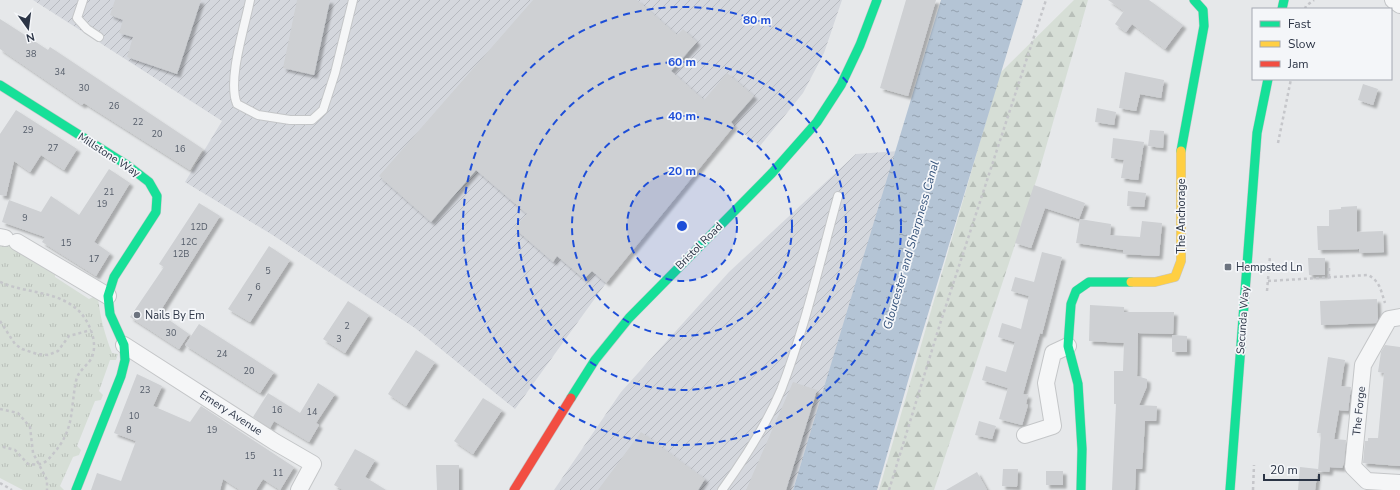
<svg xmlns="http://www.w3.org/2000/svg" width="1400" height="490" viewBox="0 0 1400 490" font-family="'Nunito Sans',sans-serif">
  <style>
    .industrial { fill: url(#industrial-furrows) }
    .grass { fill: url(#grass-tufts) }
    .forest { fill: url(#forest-firs) }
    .water { fill: url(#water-ripples) }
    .building { fill: #ced0d3; filter: url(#shadow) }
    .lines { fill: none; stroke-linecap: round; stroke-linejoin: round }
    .lane-casing { stroke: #c4c6c8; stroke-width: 10 }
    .street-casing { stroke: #c4c6c8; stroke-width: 18 }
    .fast-casing { stroke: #c4c6c8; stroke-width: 10 }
    .slow-casing { stroke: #c4c6c8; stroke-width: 10 }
    .jam-casing { stroke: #c4c6c8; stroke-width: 10 }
    .path { stroke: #c5c6ca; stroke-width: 2.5; stroke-dasharray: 3 3; stroke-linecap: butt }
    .lane { stroke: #f5f6f7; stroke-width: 8 }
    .street { stroke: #f5f6f7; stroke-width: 16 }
    .fast { stroke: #16e098; stroke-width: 9 }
    .slow { stroke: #ffcf43; stroke-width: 9 }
    .jam { stroke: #f24e42; stroke-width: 9 }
    .ring { fill: none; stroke: #1d4ed8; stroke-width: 2; stroke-dasharray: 7 5 }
    .poi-dot { fill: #6c737f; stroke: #f4f6f9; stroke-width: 1.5 }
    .labels { text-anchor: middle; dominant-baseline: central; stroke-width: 3.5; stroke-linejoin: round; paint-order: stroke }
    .number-label { font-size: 9px; fill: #545c69 }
    .street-label { font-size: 11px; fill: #2b3445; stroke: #f4f6f9 }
    .poi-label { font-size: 11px; fill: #2b3445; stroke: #f4f6f9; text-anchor: start }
    .water-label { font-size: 12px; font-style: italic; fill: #34527a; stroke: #f4f6f9 }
    .centre { fill: #1d4ed8; stroke: #f4f6f9; stroke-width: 2 }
    .ring-label { font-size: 12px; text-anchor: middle; font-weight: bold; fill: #1d4ed8; stroke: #f4f6f9; stroke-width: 3.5; stroke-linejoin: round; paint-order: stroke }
  </style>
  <defs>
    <pattern id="industrial-furrows" width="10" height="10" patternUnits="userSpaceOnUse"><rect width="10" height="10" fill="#d4d7dd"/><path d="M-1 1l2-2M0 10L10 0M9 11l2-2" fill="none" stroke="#b6b9bf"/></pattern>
    <pattern id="grass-tufts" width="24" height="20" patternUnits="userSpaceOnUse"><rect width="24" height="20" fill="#d6ded6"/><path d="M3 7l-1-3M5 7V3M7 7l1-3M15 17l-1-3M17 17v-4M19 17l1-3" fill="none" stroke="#b8bfb9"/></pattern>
    <pattern id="forest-firs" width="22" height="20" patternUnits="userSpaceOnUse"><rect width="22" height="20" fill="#d6ded6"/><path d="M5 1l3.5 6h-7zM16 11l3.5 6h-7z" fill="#b8bfb9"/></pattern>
    <pattern id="water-ripples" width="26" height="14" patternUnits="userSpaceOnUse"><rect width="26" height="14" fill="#b4c4d5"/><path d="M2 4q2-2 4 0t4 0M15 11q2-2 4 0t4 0" fill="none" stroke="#93a0af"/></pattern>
    <filter id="shadow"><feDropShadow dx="3.5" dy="3.5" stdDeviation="1" flood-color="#0004"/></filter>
  </defs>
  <rect width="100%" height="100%" fill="#e6e8ea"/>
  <path class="industrial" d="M 33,0 L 842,0 L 824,53 L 803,93 L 760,146 L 734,126 L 606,283 L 515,409 L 415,328 L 271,234 L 185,182 L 222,121 Z
    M 899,151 L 793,490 L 554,490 L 621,392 L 729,272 L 856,154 Z"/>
  <path class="grass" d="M 9,235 L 55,271 L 55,277 L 89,299 L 95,296 L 98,298 C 100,317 105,335 112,353 L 118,354 L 116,360 L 110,360 L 99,391 L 103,395 L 101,400 L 95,401 L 77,446 L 81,450 L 79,455 L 73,457 L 60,486 L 64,490 L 23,490 L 0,478 L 0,243 Z"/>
  <path class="forest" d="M 1074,0 L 1088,0 L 1038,175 L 934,490 L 879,490 L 1000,73 Z"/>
  <path class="water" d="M 941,0 L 1023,0 L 912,367 L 877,490 L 793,490 Z"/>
  <path class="building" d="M 115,0 L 201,0 L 177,74 L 127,57 L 133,37 L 119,33 L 123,20 L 110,15 Z
    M 297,0 L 330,0 L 314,75 L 283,68 Z
    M 533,0 L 637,0 L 677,35 L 683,29 L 697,42 L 671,71 L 704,100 L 727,73 L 754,96 L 731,122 L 734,126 L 606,283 L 592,271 L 584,279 L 557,256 L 553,262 L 514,228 L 527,214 L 476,170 L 431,222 L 379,176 Z
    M 906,0 L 936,0 L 908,96 L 880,88 Z
    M 1108,0 L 1149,0 L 1183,25 L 1165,49 L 1132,24 L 1126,32 L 1115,24 L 1124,11 Z
    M 0,19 L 48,50 L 50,47 L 203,149 L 190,170 L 84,103 L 82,105 L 0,49 Z
    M 1125,72 L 1164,80 L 1161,98 L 1140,94 L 1136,111 L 1119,108 Z
    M 1363,84 L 1378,89 L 1373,105 L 1358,100 Z
    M 1097,108 L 1116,112 L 1114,125 L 1095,122 Z
    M 16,110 L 77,149 L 64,170 L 41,155 L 30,172 L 14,161 L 6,196 L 0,195 L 0,134 Z
    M 1150,130 L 1164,131 L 1163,148 L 1148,146 Z
    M 1113,138 L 1144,142 L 1138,180 L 1121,178 L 1124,160 L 1111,158 Z
    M 109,169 L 130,183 L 94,242 L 110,253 L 96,276 L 42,242 L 45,237 L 2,222 L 9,200 L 41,212 L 51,196 L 79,215 Z
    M 1034,185 L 1085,203 L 1079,219 L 1045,208 L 1031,248 L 1015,243 Z
    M 1128,191 L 1146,193 L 1144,207 L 1127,206 Z
    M 199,203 L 220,216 L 159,313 L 189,334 L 179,349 L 130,317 L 164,267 L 159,264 Z
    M 1357,206 L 1357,232 L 1383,231 L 1384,252 L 1359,253 L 1359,249 L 1318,250 L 1317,226 L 1329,226 L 1329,210 L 1341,209 L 1341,207 Z
    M 1080,219 L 1111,224 L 1110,235 L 1140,237 L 1142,221 L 1162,223 L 1159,256 L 1123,254 L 1123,250 L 1076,243 Z
    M 269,246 L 290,260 L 250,322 L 228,309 Z
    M 1042,252 L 1062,257 L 1042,334 L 1040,333 L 1023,394 L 1028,395 L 1026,404 L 1028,405 L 1022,425 L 999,419 L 1008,388 L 982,380 L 986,366 L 1006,372 L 1015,342 L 998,337 L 1002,323 L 1021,329 L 1029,296 L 1011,291 L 1015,277 L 1034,282 Z
    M 1308,258 L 1325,258 L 1325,275 L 1309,275 Z
    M 1377,299 L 1378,319 L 1376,323 L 1321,325 L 1320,301 Z
    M 348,301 L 369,315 L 345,353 L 323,339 Z
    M 1090,305 L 1124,307 L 1124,312 L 1174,312 L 1173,334 L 1138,333 L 1137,376 L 1147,379 L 1147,386 L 1139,405 L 1157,406 L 1156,421 L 1145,421 L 1142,469 L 1136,469 L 1135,490 L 1112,490 L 1116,404 L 1114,404 L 1114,371 L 1123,371 L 1124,343 L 1089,341 Z
    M 199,324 L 274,372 L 260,393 L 185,345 Z
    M 1172,335 L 1187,336 L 1187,352 L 1172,352 Z
    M 1385,345 L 1400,347 L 1400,466 L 1363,463 L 1365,441 L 1368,441 L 1368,438 L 1378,438 L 1384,373 L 1378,372 L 1381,352 Z
    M 416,350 L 435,362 L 406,406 L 388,394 Z
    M 1328,357 L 1345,360 L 1341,386 L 1351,387 L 1348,411 L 1339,410 L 1334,439 L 1346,440 L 1344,463 L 1342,468 L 1330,467 L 1329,472 L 1318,471 L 1321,433 L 1317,433 Z
    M 137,374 L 162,386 L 153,406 L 190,422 L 201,406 L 294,467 L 280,490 L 263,479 L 256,490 L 240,490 L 223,479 L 220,490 L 91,490 L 97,473 L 121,481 L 136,441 L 114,433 Z
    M 793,382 L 817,390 L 786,490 L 746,490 Z
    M 318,383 L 335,394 L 316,423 L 319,425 L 309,442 L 274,421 L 270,428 L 253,417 L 268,393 L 300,413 Z
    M 483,398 L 502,410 L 473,454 L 454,441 Z
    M 979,421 L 996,426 L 992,439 L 975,435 Z
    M 641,432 L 705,479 L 698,490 L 598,490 Z
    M 355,449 L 375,460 L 365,477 L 386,490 L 343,490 L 334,485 Z
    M 436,465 L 459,465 L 459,490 L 437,490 Z
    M 1300,467 L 1318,469 L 1315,490 L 1298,490 Z
    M 1003,469 L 1018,469 L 1017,487 L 1002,486 Z
    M 1046,471 L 1063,471 L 1063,485 L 1046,485 Z
    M 977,472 L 987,490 L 946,490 Z"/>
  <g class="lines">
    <defs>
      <path id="lane" d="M 83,0 L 77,18 L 87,29 L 99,37
        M 250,0 C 245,26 227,80 237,104 L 258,115 L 290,120 L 312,120 L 323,110 L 335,73 L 353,0
        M 722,490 C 743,461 767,423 781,390 C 805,328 820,261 838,196"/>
      <path id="street" d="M 1393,0 L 1400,5
        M 0,237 L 5,238
        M 17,242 L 108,296
        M 1400,317 L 1389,319 L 1363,365 L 1353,467 L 1367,481 L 1400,483
        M 124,345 L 275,442 L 313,464 L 299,490
        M 1025,435 L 1053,426 L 1046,383 L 1053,353 L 1068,346"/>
      <path id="fast" d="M 1282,9 L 1284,0
        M 0,85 L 127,165 L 149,182 L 157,196 L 156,212 L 114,277 L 108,296 L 110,314 L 124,345 L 125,360 L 121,376 L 76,490
        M 1181,151 L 1204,26 L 1203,10 L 1194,0
        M 571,398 L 595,360 L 629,318 L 772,173 L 817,122 L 841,85 L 860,45 L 877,0
        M 1081,490 L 1082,449 L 1078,384 L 1068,346 L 1071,304 L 1076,291 L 1089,282 L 1131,282
        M 1230,490 L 1257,133 L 1268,79"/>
      <path id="slow" d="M 1131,282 L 1155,282 L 1175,277 L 1181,261 L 1181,151"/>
      <path id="jam" d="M 514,490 L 571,398"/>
    </defs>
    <use href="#lane" class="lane-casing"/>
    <use href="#street" class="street-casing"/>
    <use href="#fast" class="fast-casing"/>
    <use href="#slow" class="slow-casing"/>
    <use href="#jam" class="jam-casing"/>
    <path class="path" d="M 1305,9 L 1306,6 L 1314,0
      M 1278,143 L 1291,79
      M 1329,268 L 1329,277
      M 1268,281 L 1368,275 C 1380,281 1381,291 1385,303
      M 0,282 C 27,294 57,290 79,311 C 90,322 99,345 91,359 C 86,367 78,371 76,381 C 70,411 75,430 52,455 C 49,459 45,463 40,464 C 37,465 32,464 28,464 L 15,450 L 0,446
      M 1267,291 L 1270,256
      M 0,321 L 15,344 L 22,349 L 37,354 L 48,355 L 58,351 L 69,336 L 91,330
      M 0,409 L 18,413 L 30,427 L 33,453 L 47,480 L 47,490
      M 0,483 L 12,490
      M 889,490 L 940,324 L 1046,0
      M 1253,490 L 1254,465"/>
    <use href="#lane" class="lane"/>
    <use href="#street" class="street"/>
    <use href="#fast" class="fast"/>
    <use href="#slow" class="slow"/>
    <use href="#jam" class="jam"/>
  </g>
  <circle cx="682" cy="226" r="55" fill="#1d4ed8" fill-opacity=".12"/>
  <g class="ring">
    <circle cx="682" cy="226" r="55"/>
    <circle cx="682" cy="226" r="110"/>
    <circle cx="682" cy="226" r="164"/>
    <circle cx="682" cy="226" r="219"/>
  </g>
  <g class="poi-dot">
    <rect x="1224" y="263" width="8" height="8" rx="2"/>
    <circle cx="137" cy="315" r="4"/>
  </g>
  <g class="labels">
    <g class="number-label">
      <text x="31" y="54">38</text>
      <text x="60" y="72">34</text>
      <text x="84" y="88">30</text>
      <text x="114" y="106">26</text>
      <text x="138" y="122">22</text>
      <text x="28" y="130">29</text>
      <text x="157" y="134">20</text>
      <text x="53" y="148">27</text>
      <text x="180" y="149">16</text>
      <text x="109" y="192">21</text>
      <text x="102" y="204">19</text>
      <text x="25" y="218">9</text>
      <text x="199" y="227">12D</text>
      <text x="189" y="242">12C</text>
      <text x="66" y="243">15</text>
      <text x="181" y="254">12B</text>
      <text x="94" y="259">17</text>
      <text x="268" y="271">5</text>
      <text x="258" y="287">6</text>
      <text x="250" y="298">7</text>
      <text x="347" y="326">2</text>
      <text x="171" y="333">30</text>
      <text x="339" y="339">3</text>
      <text x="222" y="354">24</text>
      <text x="249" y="371">20</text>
      <text x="145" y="390">23</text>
      <text x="277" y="410">16</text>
      <text x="312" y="412">14</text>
      <text x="134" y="416">10</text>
      <text x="129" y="430">8</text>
      <text x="212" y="430">19</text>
      <text x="250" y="456">15</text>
      <text x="278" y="473">11</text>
    </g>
    <g class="street-label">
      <text transform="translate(109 155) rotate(33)">Millstone Way</text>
      <text transform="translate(1181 216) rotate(-90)">The Anchorage</text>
      <text transform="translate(699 246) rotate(-45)">Bristol Road</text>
      <text transform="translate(1243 320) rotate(-86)">Secunda Way</text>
      <text transform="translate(1359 411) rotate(-84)">The Forge</text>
      <text transform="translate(231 413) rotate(33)">Emery Avenue</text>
    </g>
    <g class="poi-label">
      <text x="1236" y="267">Hempsted Ln</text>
      <text x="145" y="315">Nails By Em</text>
    </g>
    <g class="water-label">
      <text transform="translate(911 245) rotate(-74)">Gloucester and Sharpness Canal</text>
    </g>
  </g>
  <circle cx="682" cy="226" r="6" class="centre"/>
  <g class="ring-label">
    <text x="757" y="24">80 m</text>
    <text x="682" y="66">60 m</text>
    <text x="682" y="120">40 m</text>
    <text x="682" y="175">20 m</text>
  </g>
  <rect x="1252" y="8" width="140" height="72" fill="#f4f6f9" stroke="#a4a8b1"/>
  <rect x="1260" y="21" width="20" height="6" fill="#16e098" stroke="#a4a8b1"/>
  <text x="1288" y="28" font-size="12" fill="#2b3445">Fast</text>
  <rect x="1260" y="41" width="20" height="6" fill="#ffcf43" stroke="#a4a8b1"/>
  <text x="1288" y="48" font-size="12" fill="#2b3445">Slow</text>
  <rect x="1260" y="61" width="20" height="6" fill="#f24e42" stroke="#a4a8b1"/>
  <text x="1288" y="68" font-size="12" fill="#2b3445">Jam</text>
  <g transform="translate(28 28) rotate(166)" stroke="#f4f6f9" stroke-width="3" paint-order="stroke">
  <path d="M0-3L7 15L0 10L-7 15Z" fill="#2b3445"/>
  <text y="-6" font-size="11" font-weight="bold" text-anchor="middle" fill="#2b3445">N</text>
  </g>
  <path d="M1264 474v6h55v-6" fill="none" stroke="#2b3445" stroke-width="2"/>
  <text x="1270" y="474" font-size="12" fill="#2b3445" stroke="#f4f6f9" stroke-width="3" paint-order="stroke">20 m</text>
</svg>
